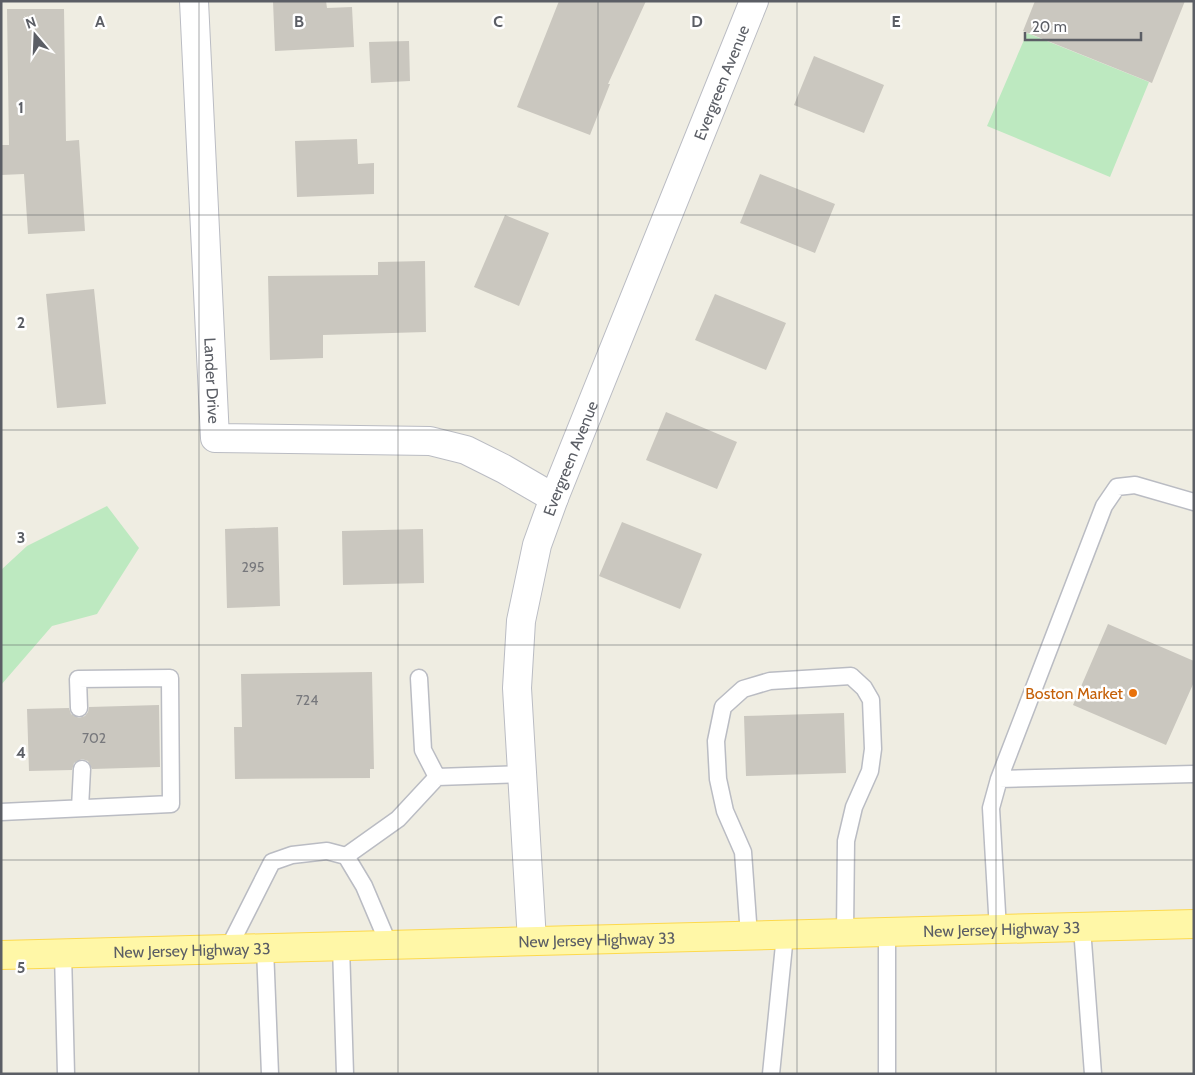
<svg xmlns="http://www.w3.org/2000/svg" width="1195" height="1075" viewBox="0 0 1195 1075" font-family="Cabin,sans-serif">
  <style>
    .green { fill: #bde9c0 }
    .building { fill: #cac7bf }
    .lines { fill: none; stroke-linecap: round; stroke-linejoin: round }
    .service-casing { stroke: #babcc3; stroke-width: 19 }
    .minor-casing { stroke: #babcc3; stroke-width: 30 }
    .primary-casing { stroke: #fdd94d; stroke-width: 30 }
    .service { stroke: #fff; stroke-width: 16 }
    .minor { stroke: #fff; stroke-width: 28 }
    .primary { stroke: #fff7a7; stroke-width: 28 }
    .grid { fill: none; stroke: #5b5e65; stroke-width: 1; stroke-opacity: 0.55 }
    .food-dot { fill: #e8710a; stroke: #fff; stroke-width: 2 }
    .labels { text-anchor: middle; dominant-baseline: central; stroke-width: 5; stroke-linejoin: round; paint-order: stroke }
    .number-label { font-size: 14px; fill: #77787c }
    .street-label { font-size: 16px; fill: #5b5e65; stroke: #fff }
    .food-label { font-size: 16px; fill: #c56008; stroke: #fff; text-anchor: end }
    .grid-label { font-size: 16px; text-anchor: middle; font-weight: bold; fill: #5b5e65; stroke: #fff; stroke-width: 5; stroke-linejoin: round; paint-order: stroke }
  </style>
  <rect width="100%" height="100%" fill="#efede2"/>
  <path class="green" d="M 1027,33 L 1149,82 L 1110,177 L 987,126 Z
    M 107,506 L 139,548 L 97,614 L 52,626 L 1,685 L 1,570 L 27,546 Z"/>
  <path class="building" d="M 273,1 L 326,1 L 327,8 L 352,7 L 354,47 L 275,51 Z
    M 559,1 L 646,1 L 608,84 L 610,84 L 590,135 L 517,107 Z
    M 1035,1 L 1185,1 L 1152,83 L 1023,31 Z
    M 7,9 L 64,9 L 66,141 L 79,140 L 85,231 L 28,234 L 24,174 L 1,175 L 1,145 L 9,145 Z
    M 409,41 L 410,81 L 371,83 L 369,42 Z
    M 814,56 L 884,85 L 864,133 L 794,105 Z
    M 357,139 L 358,164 L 374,163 L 374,194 L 297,197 L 295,141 Z
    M 760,174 L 835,204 L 815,253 L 740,223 Z
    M 505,215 L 549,233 L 519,306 L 474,287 Z
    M 425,261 L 426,332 L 323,335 L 323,358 L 270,360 L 268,276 L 378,275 L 378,262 Z
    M 94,289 L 106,404 L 57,408 L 46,294 Z
    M 715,294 L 786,323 L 766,370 L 695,340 Z
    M 666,412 L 737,442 L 717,489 L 646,460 Z
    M 622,522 L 702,554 L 680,609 L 599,576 Z
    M 278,527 L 280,606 L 227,608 L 225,529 Z
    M 423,529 L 424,583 L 343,585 L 342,531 Z
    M 1108,624 L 1194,661 L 1194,682 L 1166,745 L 1073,705 Z
    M 372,672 L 374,769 L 370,769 L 370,778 L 235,779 L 234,727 L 242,727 L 241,674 Z
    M 159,705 L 160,767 L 92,769 L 88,761 L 82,759 L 74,763 L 72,770 L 29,771 L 27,709 L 69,708 L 71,714 L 79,718 L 85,716 L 88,712 L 89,707 Z
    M 844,713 L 846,773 L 746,776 L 744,716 Z"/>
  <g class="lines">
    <defs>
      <path id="service" d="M 419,678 L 423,750 L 437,777 L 522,774
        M 999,779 L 1194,774
        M 80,808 L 82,769
        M 1,812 L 171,804 L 170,678 L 78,679 L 79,708
        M 346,856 L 398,819 L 437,777
        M 1082,928 L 1093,1074
        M 998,930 L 991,808 L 999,779 L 1104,506 L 1117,487 L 1135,485 L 1194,502
        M 887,932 L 887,1074
        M 749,936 L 743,852 L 725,811 L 718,779 L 716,741 L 723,707 L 743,689 L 770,681 L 851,676 L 864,688 L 871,700 L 873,749 L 870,771 L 854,807 L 846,841 L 845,933
        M 341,946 L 345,1074
        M 265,948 L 270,1074
        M 228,949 L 272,862 L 292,855 L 327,851 L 346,856 L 364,886 L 389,945
        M 63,953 L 66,1074
        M 771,1074 L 785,935"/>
      <g id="minor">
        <path id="s1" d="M 194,1 L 215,438 L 430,441 L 466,450 L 504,469 L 554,498"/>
        <path id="s2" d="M 532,941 L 517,688 L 521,621 L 537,545 L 554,498 L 754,1"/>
      </g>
      <g id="primary">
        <path id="s3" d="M 1,955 L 1194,924"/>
      </g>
    </defs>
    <use href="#service" class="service-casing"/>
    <use href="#minor" class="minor-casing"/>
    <use href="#primary" class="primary-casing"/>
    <use href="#service" class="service"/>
    <use href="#minor" class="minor"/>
    <use href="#primary" class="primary"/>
  </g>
  <path class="grid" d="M 199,1 L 199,1074M 398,1 L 398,1074M 598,1 L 598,1074M 797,1 L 797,1074M 996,1 L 996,1074M 1,215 L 1194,215M 1,430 L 1194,430M 1,645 L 1194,645M 1,860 L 1194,860"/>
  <circle class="food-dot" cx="1133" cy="693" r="5"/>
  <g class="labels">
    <g class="number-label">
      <text x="253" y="567">295</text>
      <text x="307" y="700">724</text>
      <text x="94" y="738">702</text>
    </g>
    <g class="street-label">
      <text stroke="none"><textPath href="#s2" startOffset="896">Evergreen Avenue</textPath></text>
      <text stroke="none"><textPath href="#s1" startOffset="380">Lander Drive</textPath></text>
      <text stroke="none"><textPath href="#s2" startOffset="491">Evergreen Avenue</textPath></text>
      <text stroke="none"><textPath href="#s3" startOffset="1001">New Jersey Highway 33</textPath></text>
      <text stroke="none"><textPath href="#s3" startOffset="596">New Jersey Highway 33</textPath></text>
      <text stroke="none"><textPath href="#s3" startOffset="191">New Jersey Highway 33</textPath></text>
    </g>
    <g class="food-label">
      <text x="1123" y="693">Boston Market</text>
    </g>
  </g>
  <g class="grid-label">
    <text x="100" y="27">A</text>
    <text x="299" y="27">B</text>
    <text x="498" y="27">C</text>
    <text x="697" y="27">D</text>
    <text x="896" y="27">E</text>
    <text x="21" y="113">1</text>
    <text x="21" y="328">2</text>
    <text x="21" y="543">3</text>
    <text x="21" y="758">4</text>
    <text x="21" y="973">5</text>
  </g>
  <rect width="1195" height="1075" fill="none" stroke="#5b5e65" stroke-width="5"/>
  <g transform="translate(35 35) rotate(341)" stroke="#ffffff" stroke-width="4" paint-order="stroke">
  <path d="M0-4L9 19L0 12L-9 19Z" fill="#5b5e65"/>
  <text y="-8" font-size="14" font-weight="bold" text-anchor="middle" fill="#5b5e65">N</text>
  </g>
  <path d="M1025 32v8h116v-8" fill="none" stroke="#5b5e65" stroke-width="2.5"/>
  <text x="1032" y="32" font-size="15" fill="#5b5e65" stroke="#ffffff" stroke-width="4" paint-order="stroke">20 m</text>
</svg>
